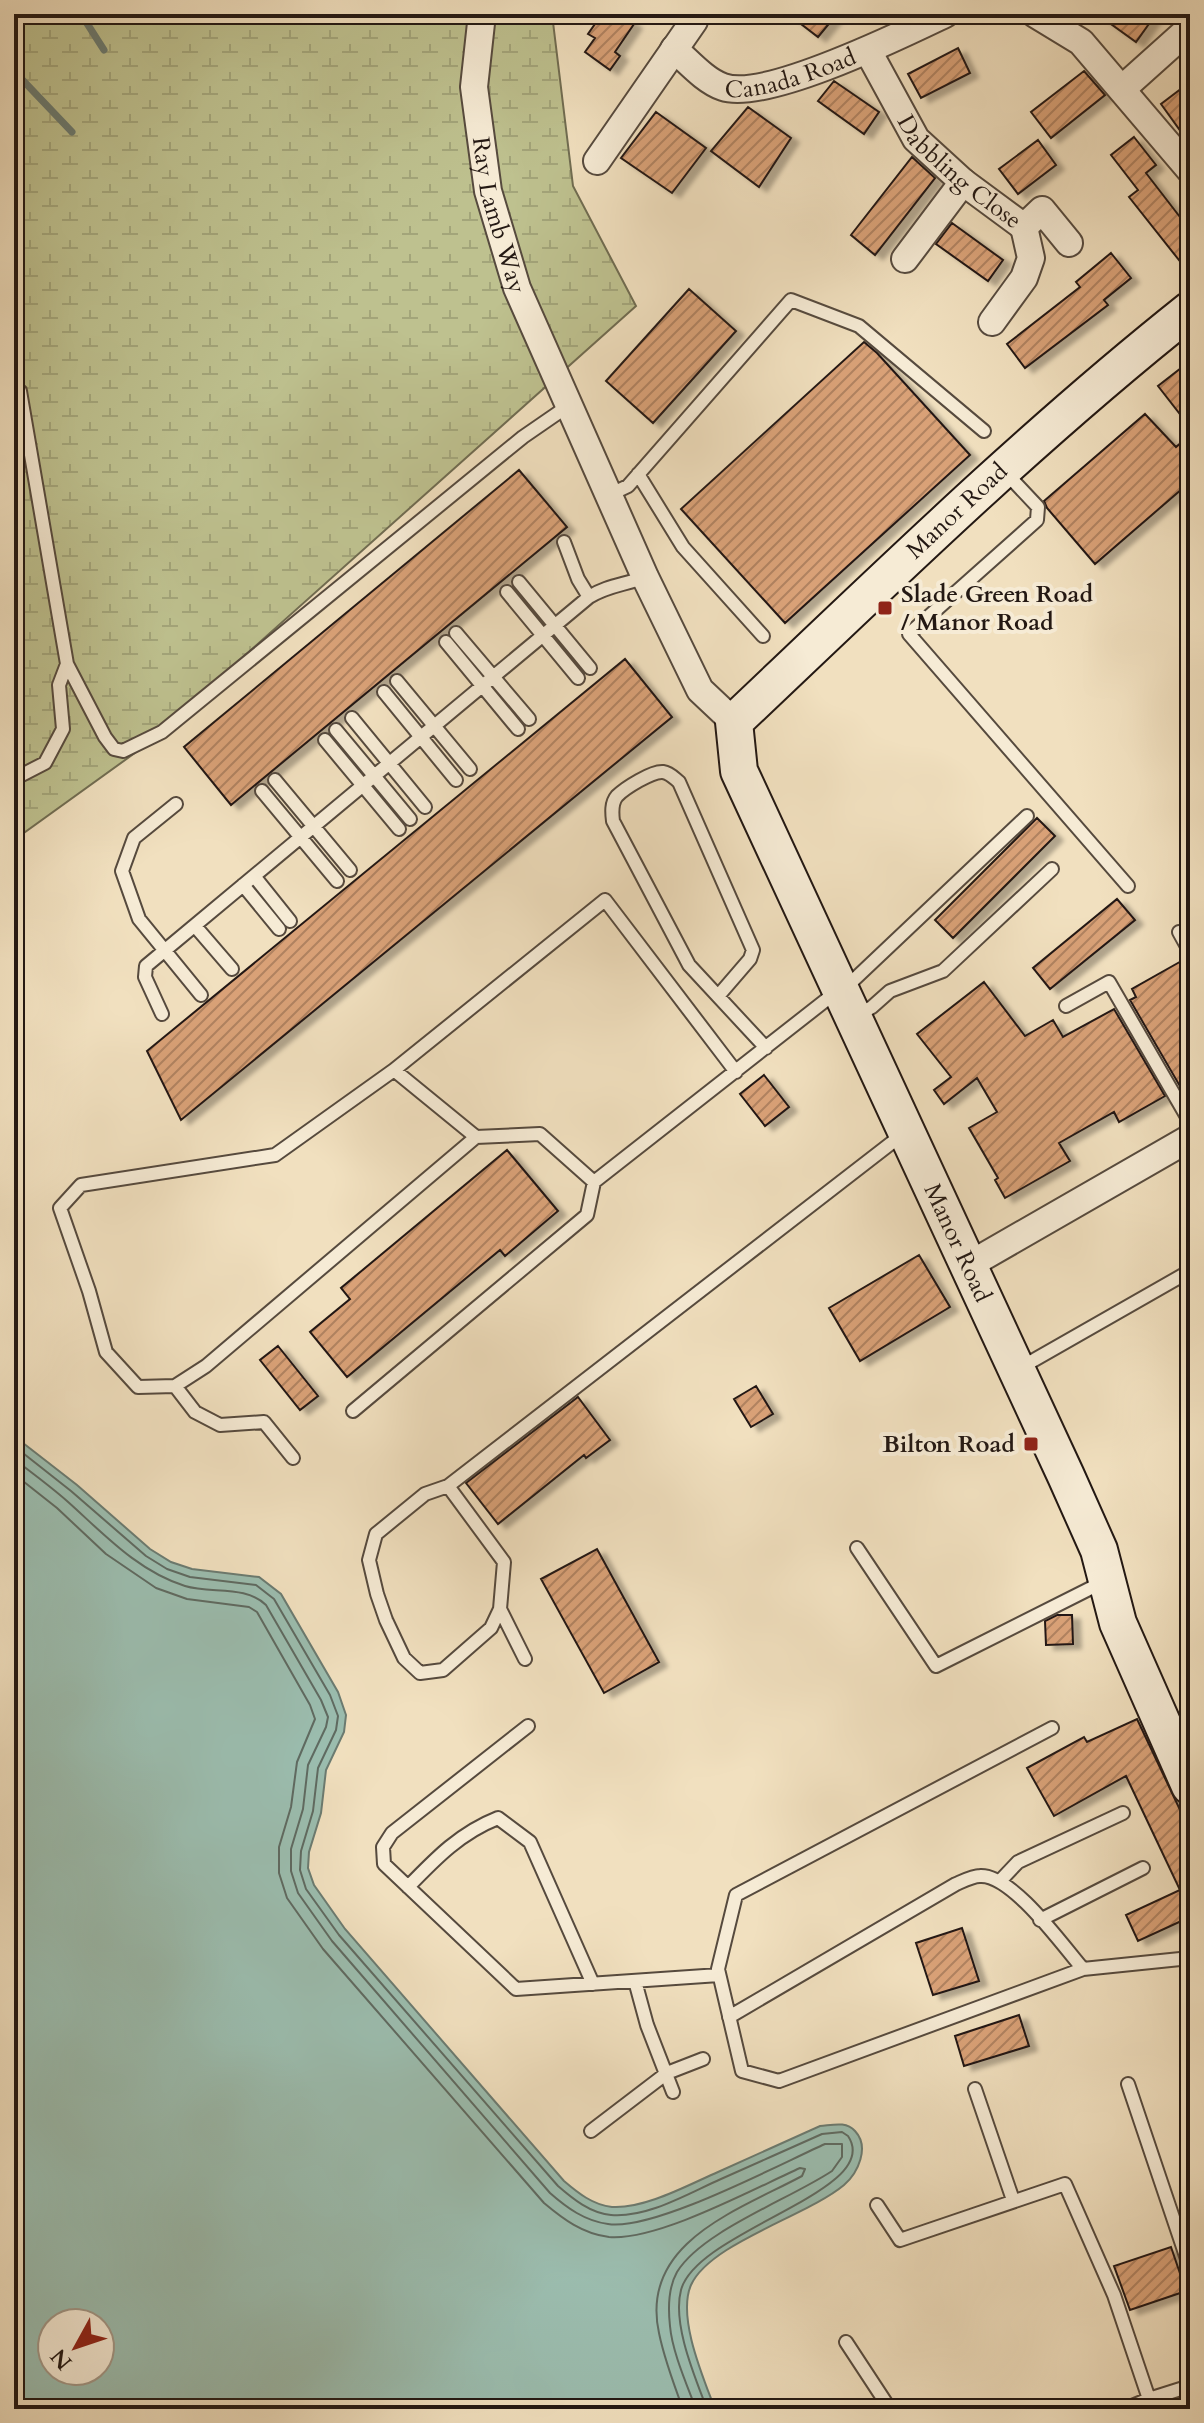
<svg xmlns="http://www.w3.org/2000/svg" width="1204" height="2423" viewBox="0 0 1204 2423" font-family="Cardo,serif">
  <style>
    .wetland { fill: url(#wetland-marsh); stroke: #706c51; stroke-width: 2 }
    .water { fill: #9bbdaf; stroke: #6b7b71; stroke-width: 2; fill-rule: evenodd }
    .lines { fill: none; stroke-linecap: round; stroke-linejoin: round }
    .shore { stroke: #5f6a61; stroke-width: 2 }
    .stream { stroke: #6b7b71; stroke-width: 7 }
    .building { fill: url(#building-hatch); stroke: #231813; stroke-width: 2; filter: url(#shadow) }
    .lane-casing { stroke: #564a3e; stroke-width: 16 }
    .street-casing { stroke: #564a3e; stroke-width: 30 }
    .secondary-casing { stroke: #231813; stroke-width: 40 }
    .lane { stroke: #f6ebd5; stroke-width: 12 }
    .street { stroke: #f6ebd5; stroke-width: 26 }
    .secondary { stroke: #f6ebd5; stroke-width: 36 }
    .poi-dot { fill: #8f2418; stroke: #f6ebd5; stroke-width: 3 }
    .labels { text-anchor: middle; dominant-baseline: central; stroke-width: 8; stroke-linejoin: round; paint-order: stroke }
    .street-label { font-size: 24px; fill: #231813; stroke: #f6ebd5 }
    .poi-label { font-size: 24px; font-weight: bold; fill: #231813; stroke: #f6ebd5; text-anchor: start }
  </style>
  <defs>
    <pattern id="wetland-marsh" width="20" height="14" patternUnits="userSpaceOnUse" patternTransform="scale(2)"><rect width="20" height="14" fill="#bec18f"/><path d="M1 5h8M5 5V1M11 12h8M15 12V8" fill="none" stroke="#a3a57a"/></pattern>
    <pattern id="building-hatch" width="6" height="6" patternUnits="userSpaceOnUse" patternTransform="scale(2)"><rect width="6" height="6" fill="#d9a177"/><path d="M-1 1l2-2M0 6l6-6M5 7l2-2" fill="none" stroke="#b08260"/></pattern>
    <filter id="shadow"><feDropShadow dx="8" dy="4.5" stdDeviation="2" flood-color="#0004"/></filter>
  </defs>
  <rect width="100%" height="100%" fill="#f1e0bf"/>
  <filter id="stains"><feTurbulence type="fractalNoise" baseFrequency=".0025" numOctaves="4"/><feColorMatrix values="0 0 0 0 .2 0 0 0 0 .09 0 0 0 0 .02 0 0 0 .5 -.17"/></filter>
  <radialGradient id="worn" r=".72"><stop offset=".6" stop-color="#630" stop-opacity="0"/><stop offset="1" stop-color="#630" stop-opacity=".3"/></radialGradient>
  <path class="wetland" d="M 14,14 L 552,14 L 573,186 L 636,306 L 139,750 L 14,840 Z"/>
  <path class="water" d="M 14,1436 L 77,1485 L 150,1549 L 171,1562 L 192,1569 L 259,1577 L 281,1594 L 338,1692 L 346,1715 L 344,1732 L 326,1770 L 321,1813 L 309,1852 L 308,1868 L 314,1885 L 345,1929 L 564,2181 C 578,2193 593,2205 612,2207 C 645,2209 688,2185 718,2172 C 752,2157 786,2141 820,2126 C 833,2125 846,2121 855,2131 C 870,2147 858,2173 844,2185 C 807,2216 710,2243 691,2285 C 677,2317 703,2377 715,2409 L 14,2409 ZM 52,2323 L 100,2323 L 100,2371 L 52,2371 Z"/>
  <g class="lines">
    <path class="shore" d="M 14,1446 L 71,1491 L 146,1556 L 167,1569 L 190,1577 L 256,1585 L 274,1599 L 330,1695 L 338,1716 L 336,1730 L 318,1768 L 313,1811 L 301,1851 L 300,1870 L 306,1889 L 339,1935 L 558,2186 C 573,2199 590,2213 611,2215 C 648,2218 689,2193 721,2179 C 755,2164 788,2149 822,2134 L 842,2132 L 848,2136 C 885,2191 697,2230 681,2290 C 672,2324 695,2377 707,2409
      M 14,1459 C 32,1473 50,1486 67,1501 C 103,1533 137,1571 185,1586 C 211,1594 246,1585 266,1605 L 321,1700 L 328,1717 L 326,1727 L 308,1765 L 303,1809 L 291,1849 L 291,1871 L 298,1893 L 332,1941 L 550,2193 C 567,2208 585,2221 608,2224 C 654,2231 778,2165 825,2144 L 842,2144 L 842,2157 L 832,2171 C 790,2199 702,2231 677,2272 C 668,2288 668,2308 670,2326 C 672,2351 687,2385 696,2409
      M 14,1474 L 57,1508 L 106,1554 L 156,1588 L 187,1599 L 249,1607 L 257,1612 L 310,1705 L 315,1719 L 297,1762 L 291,1807 L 279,1847 L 279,1873 L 287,1898 L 323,1949 L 544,2203 C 563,2219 583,2234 609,2237 C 658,2241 753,2189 800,2168 L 805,2169 L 802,2176 C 739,2210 639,2242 659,2333 C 664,2358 674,2385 683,2409"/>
    <path class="stream" d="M 81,14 L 104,50
      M 14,71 L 72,132"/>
  </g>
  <path class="building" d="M 602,14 L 620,14 L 634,24 L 615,52 L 620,56 L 610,70 L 585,52 L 595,38 L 588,34 Z
    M 788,14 L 837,14 L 818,37 Z
    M 1097,14 L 1156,14 L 1136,42 Z
    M 958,48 L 970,73 L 921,98 L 908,74 Z
    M 1084,71 L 1105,95 L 1051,138 L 1031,112 Z
    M 834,81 L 879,112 L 864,134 L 818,101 Z
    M 1190,82 L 1190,121 L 1179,129 L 1161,104 Z
    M 748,107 L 791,138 L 759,187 L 711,151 Z
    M 656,112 L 706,148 L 672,193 L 621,158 Z
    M 1134,137 L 1156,165 L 1146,173 L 1190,230 L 1190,274 L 1129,197 L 1138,190 L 1111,155 Z
    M 1038,140 L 1056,165 L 1018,194 L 999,169 Z
    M 912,157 L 935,178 L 875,255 L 851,235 Z
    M 952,223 L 1003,260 L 988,281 L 936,244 Z
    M 1111,253 L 1131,278 L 1104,300 L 1108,305 L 1025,368 L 1007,344 L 1080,287 L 1076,282 Z
    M 689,289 L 736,331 L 653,423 L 606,381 Z
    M 864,342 L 877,353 L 970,455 L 785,623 L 681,509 Z
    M 1190,361 L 1190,427 L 1158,386 Z
    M 1145,414 L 1176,447 L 1190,435 L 1190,482 L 1095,564 L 1047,508 L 1044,501 Z
    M 519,470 L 567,527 L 231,805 L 184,747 Z
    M 625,659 L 672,717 L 181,1120 L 147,1051 Z
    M 1037,818 L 1055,836 L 953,938 L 935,920 Z
    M 1117,899 L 1135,920 L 1050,989 L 1033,968 Z
    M 1185,959 L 1190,961 L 1190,1083 L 1181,1088 L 1130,1000 L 1136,997 L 1132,989 Z
    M 984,982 L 1025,1036 L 1053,1020 L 1063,1037 L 1114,1009 L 1165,1096 L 1119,1122 L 1114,1112 L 1059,1143 L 1070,1161 L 1005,1198 L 995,1180 L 998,1178 L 969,1128 L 997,1112 L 977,1078 L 944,1104 L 934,1090 L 951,1077 L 917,1034 Z
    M 764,1075 L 789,1107 L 765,1126 L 740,1094 Z
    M 507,1150 L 558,1211 L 505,1256 L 500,1250 L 347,1377 L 310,1332 L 350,1299 L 341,1288 Z
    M 919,1255 L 950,1307 L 860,1361 L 829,1308 Z
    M 278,1346 L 318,1396 L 300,1410 L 260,1360 Z
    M 756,1386 L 773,1414 L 751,1427 L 734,1399 Z
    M 578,1397 L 610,1440 L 586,1458 L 584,1455 L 498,1524 L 466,1483 Z
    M 597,1549 L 659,1662 L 604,1693 L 541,1579 Z
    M 1057,1615 L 1072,1615 L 1073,1644 L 1046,1645 L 1045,1621 Z
    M 1137,1719 L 1190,1831 L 1190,1917 L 1138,1941 L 1126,1915 L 1180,1890 L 1126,1776 L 1054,1816 L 1027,1768 L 1084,1737 L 1087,1742 Z
    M 962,1928 L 979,1981 L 933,1995 L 916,1943 Z
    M 1019,2015 L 1029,2046 L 964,2066 L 955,2036 Z
    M 1171,2247 L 1186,2291 L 1130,2310 L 1114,2266 Z"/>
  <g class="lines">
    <defs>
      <path id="lane" d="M 14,387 L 20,391 L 67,664 L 105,737 L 114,749 L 123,751 L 162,732 L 523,437 L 568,406
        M 1004,471 L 1038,507 L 1037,520 L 909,634 L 1128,886
        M 638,474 L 683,547 L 763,636
        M 609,495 L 628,486 L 791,300 L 859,326 L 984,431
        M 564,542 L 578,579 L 589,597
        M 519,582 L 590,668
        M 507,592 L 578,678
        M 456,633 L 529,719
        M 446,642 L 518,729
        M 397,681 L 470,769
        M 384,692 L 456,780
        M 352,718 L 425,807
        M 336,730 L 410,819
        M 325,740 L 399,829
        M 14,779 L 45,763 L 63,729 L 59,685 L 67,664
        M 275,780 L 350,870
        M 262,791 L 337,881
        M 176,804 L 134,838 L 122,871 L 139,919 L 201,995
        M 254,876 L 290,921
        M 243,885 L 279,929
        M 195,926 L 232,969
        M 1179,932 L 1190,952
        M 719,995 L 750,959 L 753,950 L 679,782 C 674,778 670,773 663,772 C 652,771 625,788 617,796 C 611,803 612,813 613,821 L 689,965 L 766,1048
        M 1066,1006 L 1109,982 L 1190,1122
        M 162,1014 L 145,977 L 146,966 L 589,597 C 608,585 625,585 645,577
        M 856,1016 L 872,1007 L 890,991 L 943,971 L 1052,869
        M 394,1070 L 605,900 L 736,1072
        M 476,1137 L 206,1366 L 175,1386 L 138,1387 L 106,1352 L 89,1291 L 60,1208 L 81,1185 L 275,1155 L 394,1070 L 476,1137 L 540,1134 L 594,1182 L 826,1000 L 841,992 L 1027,816
        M 1020,1368 L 1190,1271
        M 175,1386 L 195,1412 L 220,1425 L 264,1422 L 293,1458
        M 353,1411 L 587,1215 L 594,1182
        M 448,1486 L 425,1494 L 376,1534 L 369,1560 L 377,1594 L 386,1620 L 404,1658 L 420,1673 L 443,1670 L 491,1628 L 500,1609 L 504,1562 L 448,1486 L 903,1134
        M 857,1548 L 936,1666 L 1103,1582
        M 500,1609 L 525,1659
        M 528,1726 L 392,1833 L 383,1847 L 384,1864 L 516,1989 L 719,1975
        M 1052,1728 L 736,1895 L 718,1969 L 742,2071 L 779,2081 L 1083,1969 L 1190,1958
        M 1000,1881 L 1018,1862 L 1123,1813
        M 408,1887 C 436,1858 460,1833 498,1818 L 530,1842 L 593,1984
        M 1040,1920 L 1143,1868
        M 635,1981 L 647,2025 L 673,2092
        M 729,2017 L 956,1884 C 963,1881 973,1876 980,1876 C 1012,1874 1063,1946 1083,1969
        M 1128,2084 L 1190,2268
        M 975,2089 L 1013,2200
        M 591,2131 L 667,2073 L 703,2059
        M 877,2205 L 900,2240 L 1065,2184 L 1114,2295 L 1149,2399 L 1125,2409
        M 846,2342 L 890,2409
        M 1149,2399 L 1190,2386"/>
      <g id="street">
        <path id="s1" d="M 482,14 L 474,87 L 488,191 L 517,288 L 645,577 L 700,690 L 734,722"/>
        <path d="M 1035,14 L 1081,42 L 1190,170"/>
        <path id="s2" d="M 674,49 C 688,61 705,81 723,87 C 765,102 903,34 945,14"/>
        <path id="s3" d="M 868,51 L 916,139 L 963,182 L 1024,227 L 1042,210 L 1069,243"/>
        <path d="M 1122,89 L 1190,28"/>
        <path d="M 597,161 L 694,21"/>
        <path d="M 905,259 L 963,182"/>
        <path d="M 992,322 L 1024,278 L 1031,258 L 1024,227"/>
        <path d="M 969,1265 L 1190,1138"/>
      </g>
      <g id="secondary">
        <path id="s4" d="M 1190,310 C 1029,438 883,581 734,722 L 739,771 L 1066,1476 L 1099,1550 L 1118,1623 L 1190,1786"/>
      </g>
    </defs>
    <use href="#lane" class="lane-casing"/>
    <use href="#street" class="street-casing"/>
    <use href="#secondary" class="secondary-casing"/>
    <use href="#lane" class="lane"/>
    <use href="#street" class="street"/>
    <use href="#secondary" class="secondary"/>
  </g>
  <g class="poi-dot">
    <rect x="877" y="600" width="16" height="16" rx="4"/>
    <rect x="1023" y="1436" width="16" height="16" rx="4"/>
  </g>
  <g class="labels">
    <g class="street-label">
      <text stroke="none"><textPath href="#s2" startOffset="132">Canada Road</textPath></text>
      <text stroke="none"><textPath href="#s3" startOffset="154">Dabbling Close</textPath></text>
      <text stroke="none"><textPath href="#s1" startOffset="204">Ray Lamb Way</textPath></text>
      <text transform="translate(957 511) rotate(-43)">Manor Road</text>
      <text stroke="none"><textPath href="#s4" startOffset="1184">Manor Road</textPath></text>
    </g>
    <g class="poi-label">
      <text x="901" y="594">Slade Green Road<tspan x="901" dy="28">/ Manor Road</tspan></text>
      <text x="1015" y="1444" text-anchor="end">Bilton Road</text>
    </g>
  </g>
  <rect width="1204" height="2423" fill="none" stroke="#f1e0bf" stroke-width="48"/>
  <rect x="16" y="16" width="1172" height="2391" fill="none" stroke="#231813" stroke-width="4"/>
  <rect x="24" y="24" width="1156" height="2375" fill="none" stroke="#231813" stroke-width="2"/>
  <g transform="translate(76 2347) rotate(230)"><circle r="38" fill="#f6ebd5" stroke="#a29787" stroke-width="2"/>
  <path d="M0-6L14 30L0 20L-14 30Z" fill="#8f2418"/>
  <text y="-12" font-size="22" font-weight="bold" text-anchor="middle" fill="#231813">N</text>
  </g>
  <rect width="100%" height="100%" filter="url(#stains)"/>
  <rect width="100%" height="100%" fill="url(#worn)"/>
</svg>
